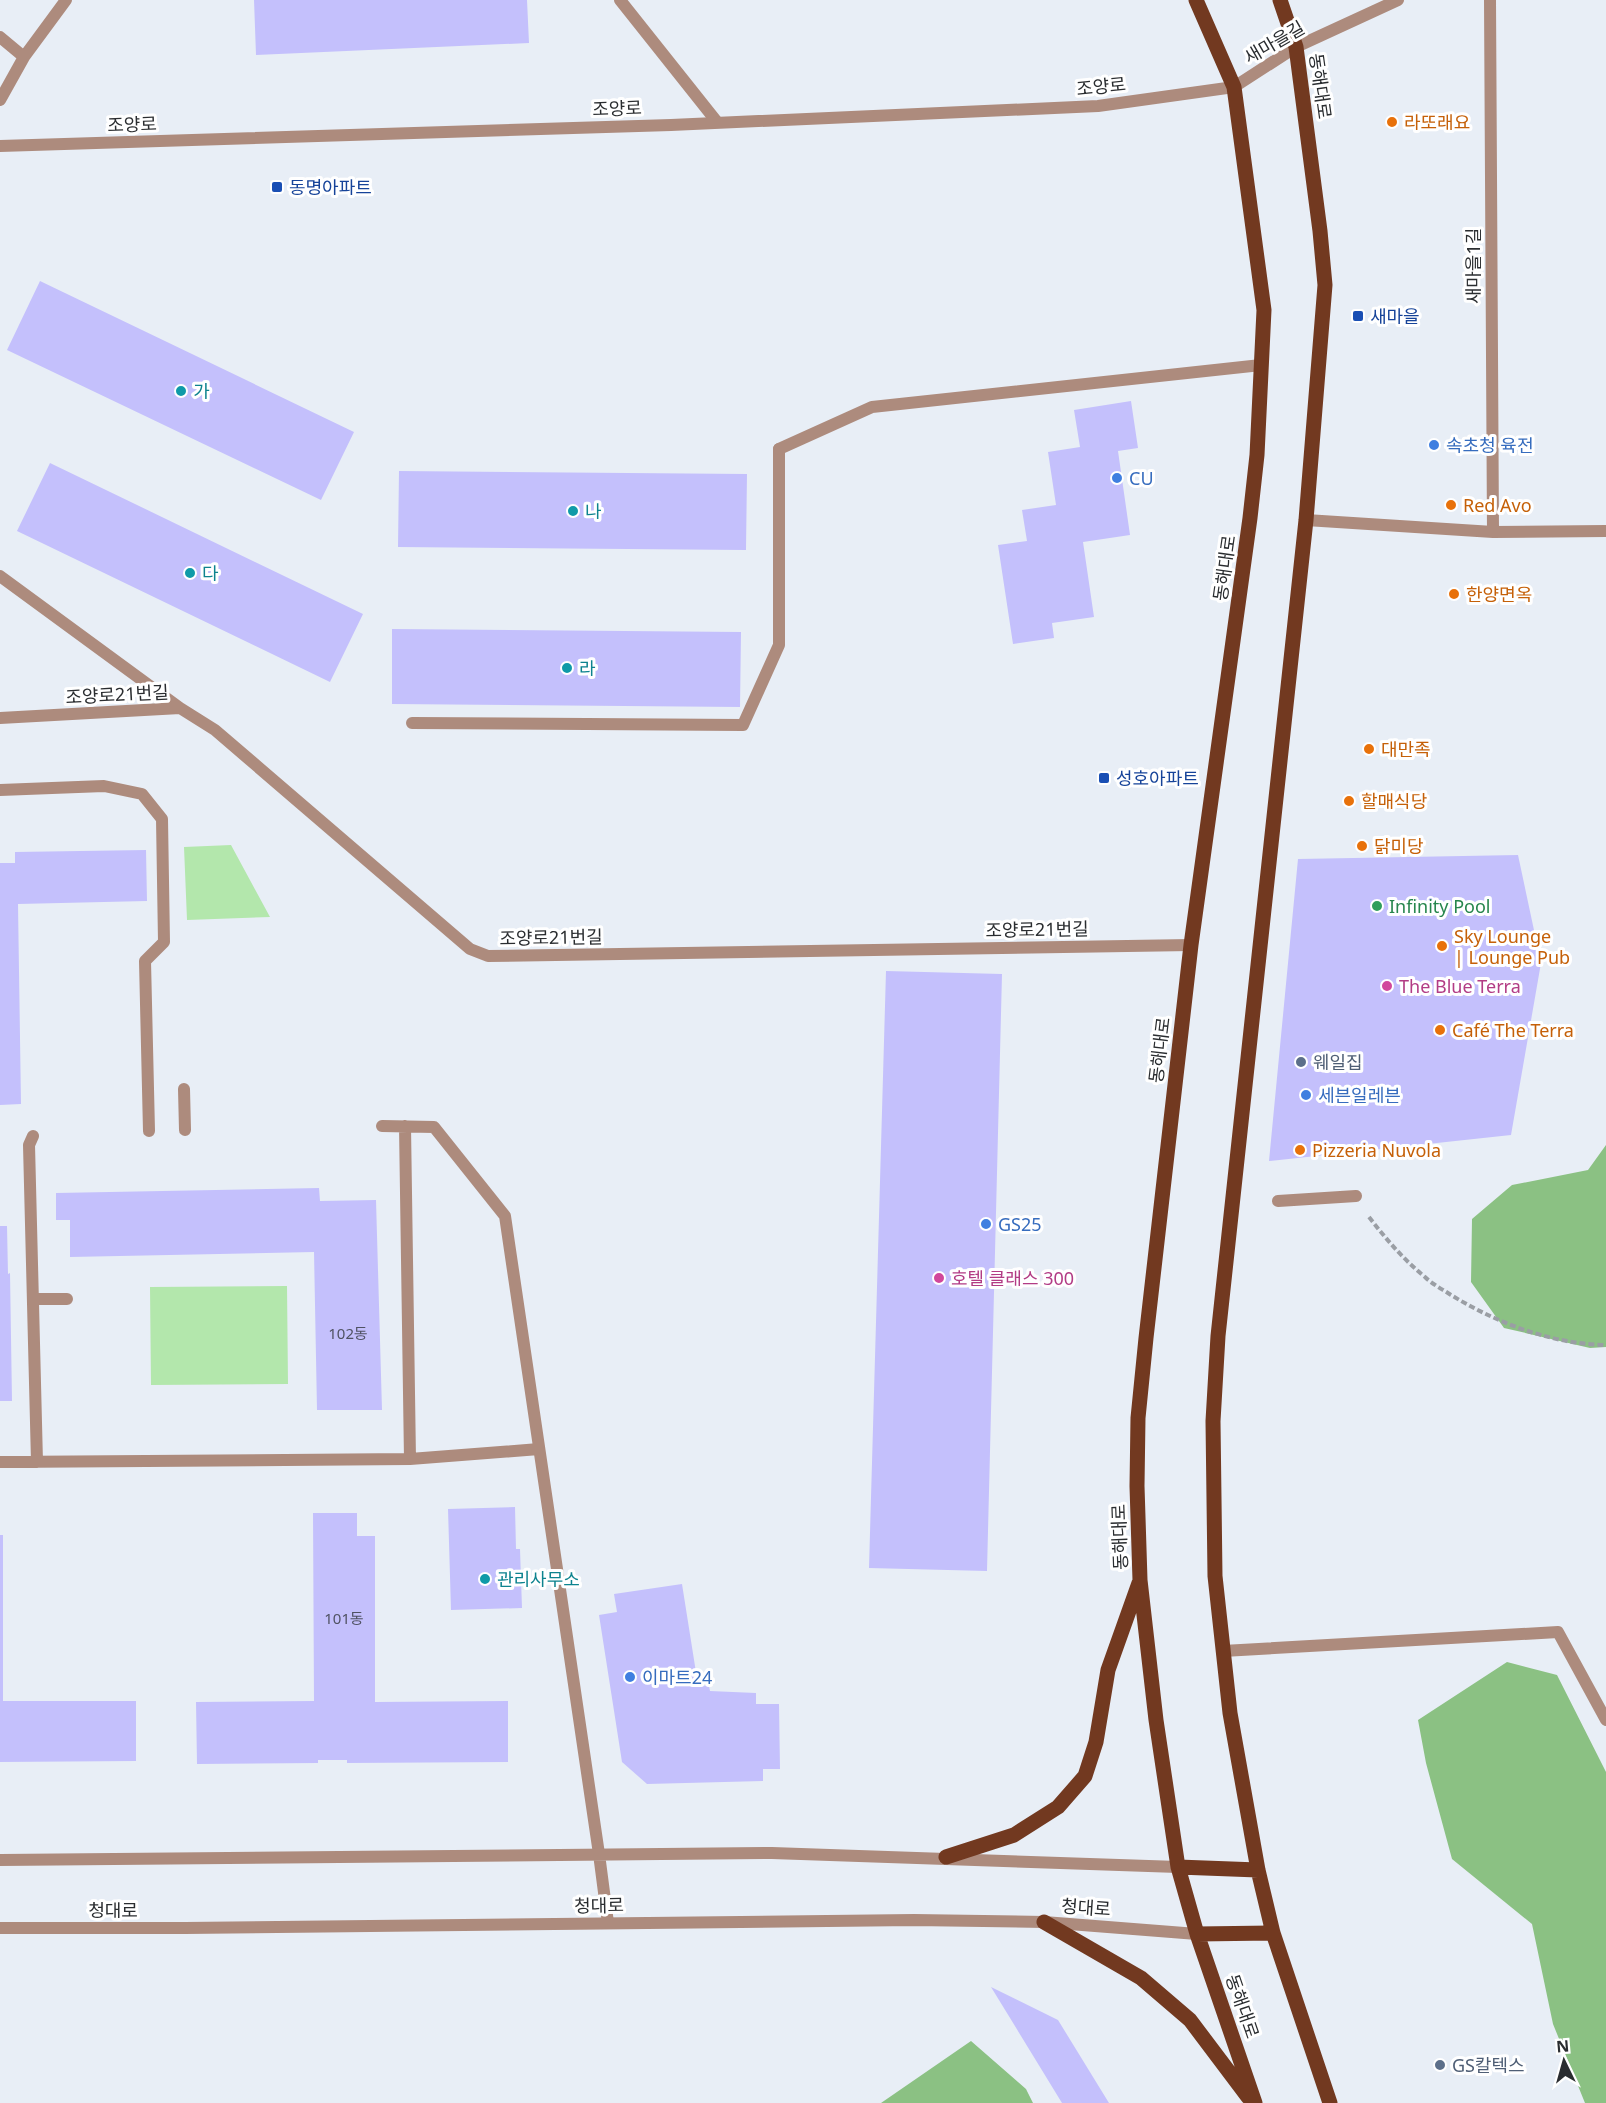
<svg xmlns="http://www.w3.org/2000/svg" width="1606" height="2103" viewBox="0 0 1606 2103" font-family="'Noto Sans','Noto Sans KR',sans-serif">
  <style>
    .green { fill: #b3e7ac }
    .forest { fill: #8bc183 }
    .building { fill: #c4c0fc }
    .lines { fill: none; stroke-linecap: round; stroke-linejoin: round }
    .path { stroke: #9a9ea4; stroke-width: 4; stroke-dasharray: 6 3; stroke-linecap: butt }
    .service { stroke: #ad8b7d; stroke-width: 12 }
    .minor { stroke: #ad8b7d; stroke-width: 12 }
    .tertiary { stroke: #ad8b7d; stroke-width: 12 }
    .primary { stroke: #723920; stroke-width: 15 }
    .food-dot { fill: #e8710a; stroke: #fff; stroke-width: 2 }
    .transit-dot { fill: #1a4fb4; stroke: #fff; stroke-width: 2 }
    .culture-dot { fill: #0f9aa8; stroke: #fff; stroke-width: 2 }
    .shop-dot { fill: #3f7fe0; stroke: #fff; stroke-width: 2 }
    .leisure-dot { fill: #2e9e5b; stroke: #fff; stroke-width: 2 }
    .hotel-dot { fill: #d1479c; stroke: #fff; stroke-width: 2 }
    .service-dot { fill: #5c6f8a; stroke: #fff; stroke-width: 2 }
    .labels { text-anchor: middle; dominant-baseline: central; stroke-width: 6; stroke-linejoin: round; paint-order: stroke }
    .number-label { font-size: 15px; fill: #505263 }
    .street-label { font-size: 18px; fill: #2a2d30; stroke: #fff }
    .food-label { font-size: 18px; fill: #c56008; stroke: #fff; text-anchor: start }
    .transit-label { font-size: 18px; fill: #164399; stroke: #fff; text-anchor: start }
    .culture-label { font-size: 18px; fill: #0d838f; stroke: #fff; text-anchor: start }
    .shop-label { font-size: 18px; fill: #366cbe; stroke: #fff; text-anchor: start }
    .leisure-label { font-size: 18px; fill: #27864d; stroke: #fff; text-anchor: start }
    .hotel-label { font-size: 18px; fill: #b23c85; stroke: #fff; text-anchor: start }
    .service-label { font-size: 18px; fill: #4e5e75; stroke: #fff; text-anchor: start }
  </style>
  <rect width="100%" height="100%" fill="#e8eef6"/>
  <path class="green" d="M 231,845 L 270,917 L 187,920 L 184,847 Z
    M 287,1286 L 288,1384 L 151,1385 L 150,1287 Z"/>
  <path class="forest" d="M 1606,1145 L 1606,1347 L 1590,1348 L 1504,1328 L 1471,1282 L 1472,1219 L 1512,1185 L 1588,1170 Z
    M 1507,1662 L 1557,1675 L 1606,1772 L 1606,2103 L 1585,2103 L 1553,2024 L 1532,1924 L 1452,1859 L 1426,1763 L 1418,1720 Z
    M 971,2041 L 1026,2089 L 1033,2103 L 881,2103 Z"/>
  <path class="building" d="M 254,0 L 527,0 L 529,43 L 256,55 Z
    M 40,281 L 354,432 L 321,500 L 7,350 Z
    M 1131,401 L 1138,448 L 1118,451 L 1130,535 L 1083,542 L 1094,617 L 1052,623 L 1054,638 L 1013,644 L 998,545 L 1027,541 L 1022,510 L 1056,505 L 1048,452 L 1080,447 L 1074,410 Z
    M 50,463 L 363,614 L 330,682 L 17,531 Z
    M 399,471 L 747,474 L 746,550 L 398,547 Z
    M 392,629 L 741,632 L 740,707 L 392,704 Z
    M 146,850 L 147,901 L 18,904 L 21,1104 L 0,1105 L 0,863 L 15,863 L 15,852 Z
    M 1518,855 L 1541,963 L 1511,1135 L 1269,1161 L 1298,859 Z
    M 886,971 L 1002,974 L 987,1571 L 869,1568 Z
    M 319,1188 L 320,1201 L 376,1200 L 382,1410 L 317,1410 L 314,1252 L 70,1257 L 70,1220 L 56,1220 L 56,1193 Z
    M 0,1226 L 7,1226 L 8,1274 L 10,1273 L 12,1401 L 0,1401 Z
    M 515,1507 L 516,1549 L 520,1549 L 522,1608 L 451,1610 L 448,1509 Z
    M 313,1513 L 357,1513 L 357,1536 L 375,1536 L 375,1702 L 508,1701 L 508,1762 L 347,1763 L 347,1760 L 318,1760 L 318,1763 L 197,1764 L 196,1702 L 314,1701 Z
    M 0,1535 L 3,1535 L 3,1701 L 136,1701 L 136,1761 L 0,1762 Z
    M 682,1584 L 698,1685 L 709,1686 L 710,1691 L 756,1693 L 756,1704 L 779,1704 L 780,1769 L 763,1769 L 763,1781 L 647,1784 L 622,1762 L 599,1615 L 617,1612 L 614,1594 Z
    M 991,1987 L 1058,2020 L 1109,2103 L 1062,2103 Z"/>
  <g class="lines">
    <path class="path" d="M 1369,1217 C 1386,1239 1403,1259 1425,1277 C 1432,1284 1442,1289 1451,1295 C 1497,1323 1551,1344 1606,1345"/>
    <path class="service" d="M 412,723 L 743,725 L 779,645 L 779,449
      M 0,790 L 104,786 L 142,794 L 162,819 L 164,942 L 145,961 L 149,1131
      M 184,1089 L 185,1130
      M 382,1126 L 434,1127 L 505,1216 L 599,1854
      M 405,1126 L 410,1459
      M 33,1136 L 29,1145 L 37,1462
      M 1278,1201 L 1356,1196
      M 34,1299 L 67,1299
      M 0,1462 L 410,1459 L 539,1449
      M 1223,1651 L 1558,1632 L 1606,1720"/>
    <path class="minor" d="M 620,0 L 717,122
      M 1490,0 L 1493,532
      M 0,37 L 24,57
      M 1234,87 L 1296,47 L 1398,0
      M 0,100 L 24,57 L 66,0
      M 779,449 L 872,407 L 1261,365
      M 1306,520 L 1493,532 L 1606,531
      M 0,576 L 180,708
      M 0,718 L 180,708 L 215,730 L 470,949 L 488,956 L 1191,945"/>
    <path class="tertiary" d="M 0,146 L 671,125 L 1098,106 L 1234,87
      M 599,1854 L 608,1923
      M 0,1860 L 772,1853 L 1178,1867
      M 0,1928 L 185,1928 L 914,1920 L 1044,1922 L 1197,1934"/>
    <path class="primary" d="M 1196,0 L 1234,87 L 1264,310 L 1257,455 L 1250,518 L 1191,945 L 1146,1338 L 1138,1418 L 1137,1486 L 1140,1580 L 1156,1720 L 1178,1867 L 1197,1934 L 1255,2103
      M 1280,0 L 1296,47 L 1320,231 L 1325,285 L 1306,520 L 1218,1336 L 1213,1421 L 1215,1576 L 1230,1713 L 1258,1870 L 1273,1933 L 1330,2103
      M 946,1857 L 1014,1835 L 1058,1807 L 1085,1776 L 1096,1742 L 1108,1670 L 1139,1583
      M 1178,1867 L 1258,1870
      M 1044,1922 L 1141,1978 L 1190,2020 L 1248,2097
      M 1197,1934 L 1273,1933"/>
  </g>
  <g class="food-dot">
    <circle cx="1392" cy="122" r="6"/>
    <circle cx="1451" cy="505" r="6"/>
    <circle cx="1454" cy="594" r="6"/>
    <circle cx="1369" cy="749" r="6"/>
    <circle cx="1349" cy="801" r="6"/>
    <circle cx="1362" cy="846" r="6"/>
    <circle cx="1442" cy="946" r="6"/>
    <circle cx="1440" cy="1030" r="6"/>
    <circle cx="1300" cy="1150" r="6"/>
  </g>
  <g class="transit-dot">
    <rect x="271" y="181" width="12" height="12" rx="3"/>
    <rect x="1352" y="310" width="12" height="12" rx="3"/>
    <rect x="1098" y="772" width="12" height="12" rx="3"/>
  </g>
  <g class="culture-dot">
    <circle cx="181" cy="391" r="6"/>
    <circle cx="573" cy="511" r="6"/>
    <circle cx="190" cy="573" r="6"/>
    <circle cx="567" cy="668" r="6"/>
    <circle cx="485" cy="1579" r="6"/>
  </g>
  <g class="shop-dot">
    <circle cx="1434" cy="445" r="6"/>
    <circle cx="1117" cy="478" r="6"/>
    <circle cx="1306" cy="1095" r="6"/>
    <circle cx="986" cy="1224" r="6"/>
    <circle cx="630" cy="1677" r="6"/>
  </g>
  <circle class="leisure-dot" cx="1377" cy="906" r="6"/>
  <g class="hotel-dot">
    <circle cx="1387" cy="986" r="6"/>
    <circle cx="939" cy="1278" r="6"/>
  </g>
  <g class="service-dot">
    <circle cx="1301" cy="1062" r="6"/>
    <circle cx="1440" cy="2065" r="6"/>
  </g>
  <g class="labels">
    <g class="number-label">
      <text x="348" y="1333">102동</text>
      <text x="344" y="1618">101동</text>
    </g>
    <g class="street-label">
      <text transform="translate(1274 42) rotate(-30)">새마을길</text>
      <text transform="translate(1101 86) rotate(-6)">조양로</text>
      <text transform="translate(1321 86) rotate(82)">동해대로</text>
      <text transform="translate(617 108) rotate(-2)">조양로</text>
      <text transform="translate(132 124) rotate(-2)">조양로</text>
      <text transform="translate(1473 266) rotate(-90)">새마을1길</text>
      <text transform="translate(1224 568) rotate(-82)">동해대로</text>
      <text transform="translate(117 694) rotate(-3)">조양로21번길</text>
      <text transform="translate(1037 929) rotate(-1)">조양로21번길</text>
      <text transform="translate(551 937) rotate(-1)">조양로21번길</text>
      <text transform="translate(1159 1050) rotate(-83)">동해대로</text>
      <text transform="translate(1119 1537) rotate(-92)">동해대로</text>
      <text transform="translate(599 1905) rotate(-1)">청대로</text>
      <text transform="translate(1086 1907) rotate(4)">청대로</text>
      <text x="113" y="1910">청대로</text>
      <text transform="translate(1243 2006) rotate(71)">동해대로</text>
    </g>
    <g class="food-label">
      <text x="1404" y="122">라또래요</text>
      <text x="1463" y="505">Red Avo</text>
      <text x="1466" y="594">한양면옥</text>
      <text x="1381" y="749">대만족</text>
      <text x="1361" y="801">할매식당</text>
      <text x="1374" y="846">닭미당</text>
      <text x="1454" y="936">Sky Lounge<tspan x="1454" dy="21">| Lounge Pub</tspan></text>
      <text x="1452" y="1030">Café The Terra</text>
      <text x="1312" y="1150">Pizzeria Nuvola</text>
    </g>
    <g class="transit-label">
      <text x="289" y="187">동명아파트</text>
      <text x="1370" y="316">새마을</text>
      <text x="1116" y="778">성호아파트</text>
    </g>
    <g class="culture-label">
      <text x="193" y="391">가</text>
      <text x="585" y="511">나</text>
      <text x="202" y="573">다</text>
      <text x="579" y="668">라</text>
      <text x="497" y="1579">관리사무소</text>
    </g>
    <g class="shop-label">
      <text x="1446" y="445">속초청 육전</text>
      <text x="1129" y="478">CU</text>
      <text x="1318" y="1095">세븐일레븐</text>
      <text x="998" y="1224">GS25</text>
      <text x="642" y="1677">이마트24</text>
    </g>
    <g class="leisure-label">
      <text x="1389" y="906">Infinity Pool</text>
    </g>
    <g class="hotel-label">
      <text x="1399" y="986">The Blue Terra</text>
      <text x="951" y="1278">호텔 클래스 300</text>
    </g>
    <g class="service-label">
      <text x="1313" y="1062">웨일집</text>
      <text x="1452" y="2065">GS칼텍스</text>
    </g>
  </g>
  <g transform="translate(1564 2061) rotate(355)" stroke="#ffffff" stroke-width="4.5" paint-order="stroke">
  <path d="M0-4.5L10 22L0 15L-10 22Z" fill="#2a2d30"/>
  <text y="-9" font-size="16" font-weight="bold" text-anchor="middle" fill="#2a2d30">N</text>
  </g>
</svg>
